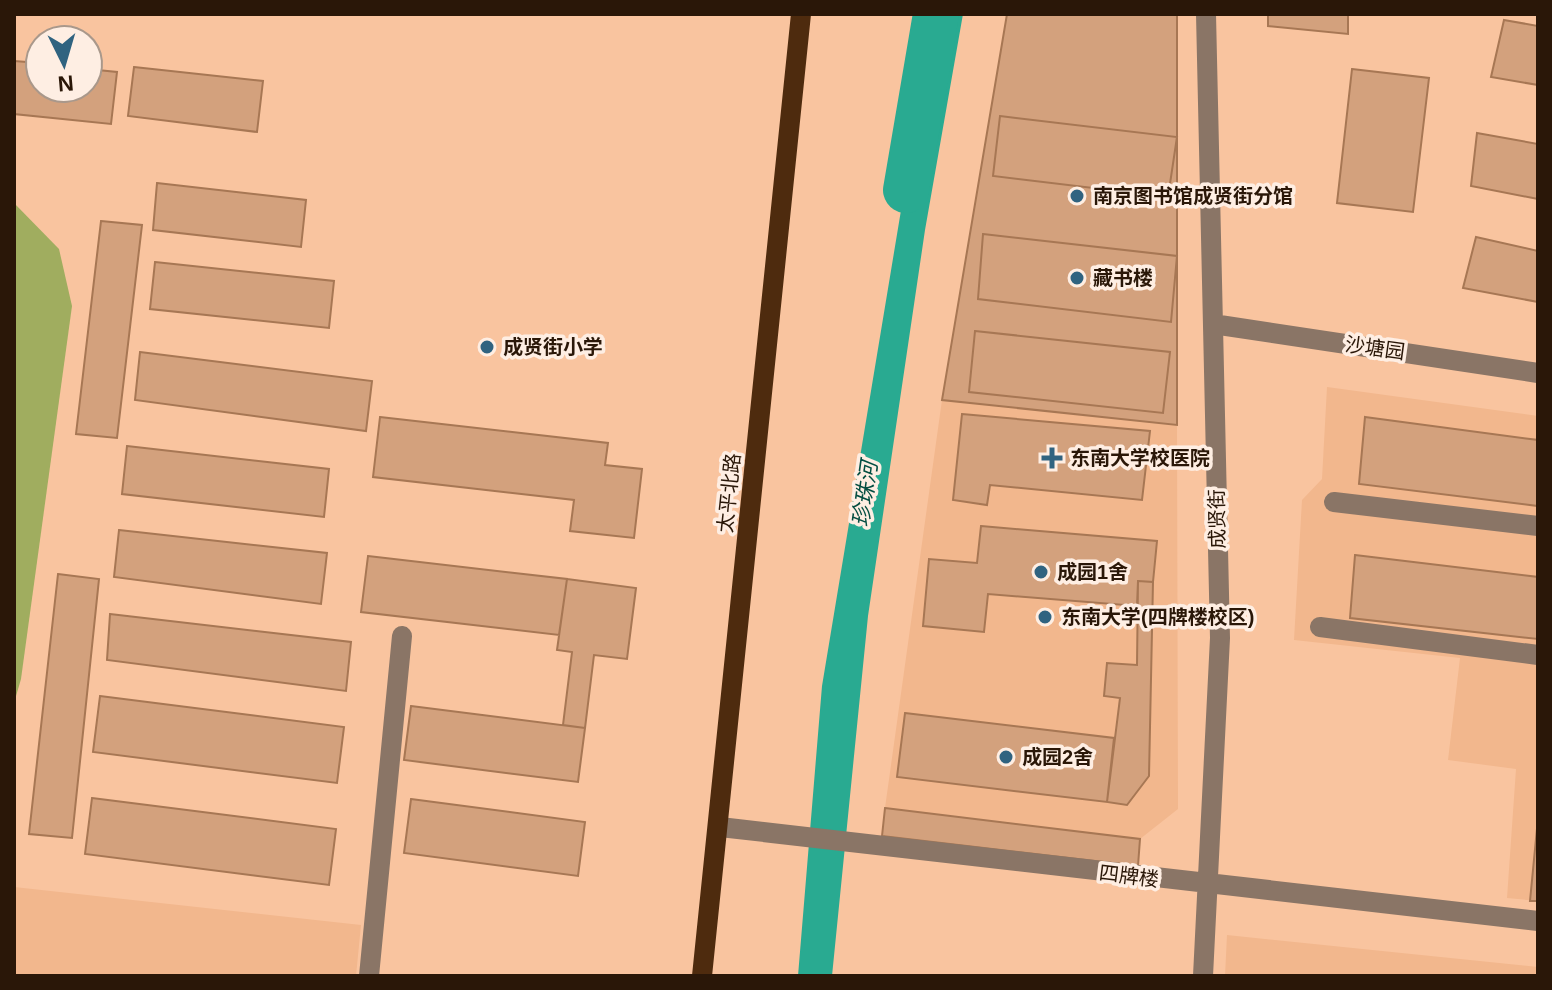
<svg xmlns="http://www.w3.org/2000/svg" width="1552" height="990" viewBox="0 0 1552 990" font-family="Arial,'Noto Sans SC',sans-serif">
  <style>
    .built { fill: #f2b78d }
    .green { fill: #a0ad5f }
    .water { fill: #29aa91 }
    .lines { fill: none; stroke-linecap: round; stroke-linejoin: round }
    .river { stroke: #29aa91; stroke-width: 46 }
    .building { fill: #d3a17d; stroke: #a77754; stroke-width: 2 }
    .minor { stroke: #8a7566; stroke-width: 20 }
    .major { stroke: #4e2b0e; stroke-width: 20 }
    .poi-dot { fill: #306380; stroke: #feeee3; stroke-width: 3 }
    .labels { text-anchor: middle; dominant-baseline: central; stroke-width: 7; stroke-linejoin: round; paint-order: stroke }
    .poi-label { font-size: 20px; font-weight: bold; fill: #2a1708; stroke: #feeee3; text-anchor: start }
    .street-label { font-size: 20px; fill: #2a1708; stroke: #feeee3 }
    .water-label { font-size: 22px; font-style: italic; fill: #054e42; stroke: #feeee3 }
  </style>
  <rect width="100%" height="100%" fill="#f9c49f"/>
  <path class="built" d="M 1327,387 L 1538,416 L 1538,901 L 1507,898 L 1516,769 L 1448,760 L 1460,658 L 1294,640 L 1302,500 L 1322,479 Z
    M 942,400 L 1177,425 L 1178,809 L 1140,839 L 885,808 Z
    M 14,887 L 361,925 L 356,976 L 14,976 Z
    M 1227,935 L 1538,967 L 1538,976 L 1225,976 Z"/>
  <path class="green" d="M 14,203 L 59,249 L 72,306 L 21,679 L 14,703 Z"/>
  <path class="water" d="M 939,14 L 963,14 L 925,230 L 868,616 L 832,976 L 798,976 L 822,686 L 918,108 Z"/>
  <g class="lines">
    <path class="river" d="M 906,190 L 936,14"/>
  </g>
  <path class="building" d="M 1007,14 L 1177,14 L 1177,425 L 942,400 Z
    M 1268,14 L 1348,14 L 1348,34 L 1268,26 Z
    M 1504,20 L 1538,26 L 1538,85 L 1491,77 Z
    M 14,61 L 40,63 L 40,88 L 88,88 L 88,69 L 117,72 L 111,124 L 14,114 Z
    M 134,67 L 263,81 L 257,132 L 128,116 Z
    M 1352,69 L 1429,78 L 1413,212 L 1337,203 Z
    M 1000,116 L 1177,137 L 1168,197 L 993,176 Z
    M 1477,133 L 1538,144 L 1538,199 L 1471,186 Z
    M 157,183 L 306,200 L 301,247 L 153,230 Z
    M 101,221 L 142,225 L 117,438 L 76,434 Z
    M 983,234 L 1177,256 L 1171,322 L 978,299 Z
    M 1476,237 L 1538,251 L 1538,302 L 1463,288 Z
    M 155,262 L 334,281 L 329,328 L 150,309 Z
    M 975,331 L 1170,352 L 1163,413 L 969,392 Z
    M 140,352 L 372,381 L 366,431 L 135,400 Z
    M 962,414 L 1150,431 L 1142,500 L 990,485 L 987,505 L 953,500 Z
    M 380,417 L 608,443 L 605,465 L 642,469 L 634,538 L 570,531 L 574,500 L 373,477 Z
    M 1365,417 L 1538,440 L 1538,506 L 1359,484 Z
    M 127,446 L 329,469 L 324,517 L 122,494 Z
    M 981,526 L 1157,541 L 1153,582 L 1138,581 L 1137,606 L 988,594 L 984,632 L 923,626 L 929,559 L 977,563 Z
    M 119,530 L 327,553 L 321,604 L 114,577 Z
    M 1355,555 L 1538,577 L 1538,639 L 1350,618 Z
    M 368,556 L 567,579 L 559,635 L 361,612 Z
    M 58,574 L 99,579 L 72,838 L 29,834 Z
    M 567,579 L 636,588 L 627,659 L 594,655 L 585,728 L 563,725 L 572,652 L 557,650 Z
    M 1138,581 L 1153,582 L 1149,776 L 1127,805 L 1107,802 L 1120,698 L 1104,696 L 1107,663 L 1137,665 Z
    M 110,614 L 351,642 L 346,691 L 107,660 Z
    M 100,696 L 344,727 L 337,783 L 93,752 Z
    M 411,706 L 585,728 L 578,782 L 404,760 Z
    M 905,713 L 1114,738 L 1107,802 L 897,777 Z
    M 92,798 L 336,829 L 329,885 L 85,854 Z
    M 411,799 L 585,822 L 578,876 L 404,853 Z
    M 885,808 L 1140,839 L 1138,866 L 882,836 Z
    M 1538,818 L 1538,901 L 1530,901 Z"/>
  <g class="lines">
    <path class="minor" d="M 1213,324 L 1538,373
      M 1334,502 L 1538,526
      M 1320,627 L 1538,655
      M 720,827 L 1538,921
      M 369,976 L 402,636
      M 1203,976 L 1220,638 L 1206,14"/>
    <path class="major" d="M 702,976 L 801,14"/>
  </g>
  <g class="poi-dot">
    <circle cx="1077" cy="196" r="8"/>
    <circle cx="1077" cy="278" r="8"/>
    <circle cx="487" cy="347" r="8"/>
    <path d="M1048 446h8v8h8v8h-8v8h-8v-8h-8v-8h8z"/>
    <circle cx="1041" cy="572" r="8"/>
    <circle cx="1045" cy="617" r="8"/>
    <circle cx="1006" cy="757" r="8"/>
  </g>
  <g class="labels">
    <g class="poi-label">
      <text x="1093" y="196">南京图书馆成贤街分馆</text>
      <text x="1093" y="278">藏书楼</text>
      <text x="503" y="347">成贤街小学</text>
      <text x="1070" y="458">东南大学校医院</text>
      <text x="1057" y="572">成园1舍</text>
      <text x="1061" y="617">东南大学(四牌楼校区)</text>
      <text x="1022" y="757">成园2舍</text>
    </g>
    <g class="street-label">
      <text transform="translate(1375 348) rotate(8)">沙塘园</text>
      <text transform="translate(729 493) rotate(-84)">太平北路</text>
      <text transform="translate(1217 519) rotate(-91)">成贤街</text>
      <text transform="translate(1129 876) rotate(7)">四牌楼</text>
    </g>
    <g class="water-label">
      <text transform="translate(865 494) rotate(-82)">珍珠河</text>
    </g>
  </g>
  <rect width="1552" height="990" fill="none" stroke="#2a1708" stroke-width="32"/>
  <g transform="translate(64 64) rotate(175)"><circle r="38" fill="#feeee3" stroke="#a9988b" stroke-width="2"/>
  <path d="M0-6L14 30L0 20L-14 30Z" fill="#306380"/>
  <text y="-12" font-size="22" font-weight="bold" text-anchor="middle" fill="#2a1708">N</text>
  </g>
</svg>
